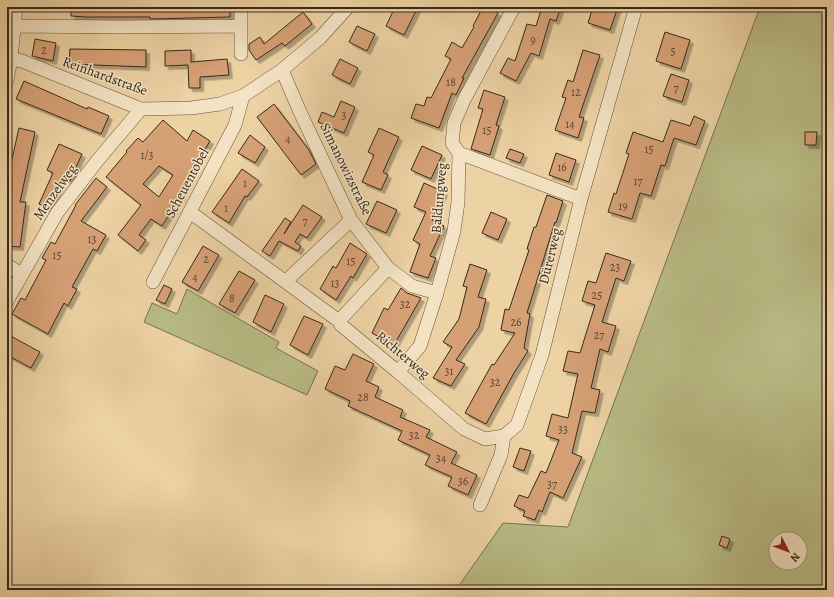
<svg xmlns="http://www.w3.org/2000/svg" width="834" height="597" viewBox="0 0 834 597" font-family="Alegreya,serif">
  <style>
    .green { fill: #b9bb84; stroke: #787250; fill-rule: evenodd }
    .building { fill: #d6a074; stroke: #36291d; fill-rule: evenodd; filter: url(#shadow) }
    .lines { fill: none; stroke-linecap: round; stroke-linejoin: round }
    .minor-casing { stroke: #64533e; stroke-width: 14 }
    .minor { stroke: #f3e2c3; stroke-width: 13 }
    .labels { text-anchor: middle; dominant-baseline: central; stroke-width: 3; stroke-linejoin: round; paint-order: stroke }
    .number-label { font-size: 12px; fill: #5e4733 }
    .street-label { font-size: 14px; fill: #36291d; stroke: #f3e2c3 }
  </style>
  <defs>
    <filter id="shadow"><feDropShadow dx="3.5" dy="3.5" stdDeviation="0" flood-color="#0004"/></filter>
  </defs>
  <rect width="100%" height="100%" fill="#edd2a3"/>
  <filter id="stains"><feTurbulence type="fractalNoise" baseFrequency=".005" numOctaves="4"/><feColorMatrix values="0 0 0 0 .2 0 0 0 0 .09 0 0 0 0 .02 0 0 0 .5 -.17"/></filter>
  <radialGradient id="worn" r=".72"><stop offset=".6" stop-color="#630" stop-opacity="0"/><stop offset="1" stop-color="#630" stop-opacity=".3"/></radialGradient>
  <path class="green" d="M 760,7 L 827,7 L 827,590 L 456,590 L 503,523 L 568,527 ZM 776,539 L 800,539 L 800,563 L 776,563 Z
    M 187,289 L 279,342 L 276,348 L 318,371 L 307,395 L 144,322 L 152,303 L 177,314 Z"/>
  <path class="building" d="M 71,7 L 230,7 L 230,17 L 150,19 L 150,17 L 86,17 L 71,16 Z
    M 395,7 L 418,7 L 404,35 L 386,26 Z
    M 483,7 L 487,7 L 498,13 L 462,78 L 464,78 L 456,95 L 452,93 L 439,128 L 411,118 L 416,104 L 424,106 L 427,97 L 431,98 L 451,59 L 445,56 L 452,42 L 462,48 L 474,27 L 473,26 Z
    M 542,7 L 561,7 L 556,21 L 550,19 L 539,56 L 531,53 L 516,81 L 500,73 L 508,58 L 515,61 L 527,24 L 536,26 Z
    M 593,7 L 618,7 L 610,30 L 588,23 Z
    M 303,12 L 312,24 L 285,46 L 282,43 L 256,60 L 249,50 L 249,44 L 260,37 L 264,44 Z
    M 357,26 L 375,34 L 367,51 L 349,42 Z
    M 665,32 L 690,40 L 681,69 L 656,61 Z
    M 35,39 L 56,43 L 53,61 L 32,56 Z
    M 70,49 L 146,50 L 146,67 L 69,64 Z
    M 191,50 L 191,62 L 227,59 L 229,75 L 200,77 L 200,88 L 189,88 L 188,65 L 165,66 L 165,51 Z
    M 583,50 L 600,55 L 579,117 L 584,118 L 578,138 L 555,130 L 566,98 L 562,97 L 568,80 L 573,82 Z
    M 340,59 L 358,68 L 350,84 L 332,75 Z
    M 671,74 L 689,80 L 682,102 L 663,96 Z
    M 24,81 L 87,109 L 88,107 L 109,116 L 101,134 L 16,99 Z
    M 484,90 L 505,97 L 496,125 L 499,126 L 490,155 L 471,149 L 483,109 L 478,108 Z
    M 341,101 L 355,107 L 344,133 L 318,122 L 322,112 L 334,117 Z
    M 274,104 L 309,150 L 316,164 L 301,175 L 257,117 Z
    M 694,116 L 705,121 L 696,145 L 674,138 L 665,166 L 661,165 L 651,196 L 640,193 L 632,219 L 608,212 L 614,193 L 616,194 L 629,154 L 626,153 L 633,132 L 663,142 L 671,120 L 690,126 Z
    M 163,120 L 187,141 L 193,130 L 210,141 L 179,193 L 182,195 L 162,226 L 151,219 L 139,235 L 146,240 L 138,251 L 118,235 L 141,205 L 106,177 L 127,152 L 126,151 L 138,138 L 143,142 ZM 159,166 L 173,175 L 159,197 L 143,184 Z
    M 19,128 L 35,132 L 20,202 L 26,202 L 20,247 L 7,246 L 7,181 Z
    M 379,128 L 399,137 L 383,172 L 388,175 L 381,190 L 362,182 L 374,155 L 368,152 Z
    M 805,132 L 817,132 L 816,145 L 805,145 Z
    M 250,135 L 265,147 L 255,163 L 238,153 Z
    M 59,144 L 82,154 L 70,181 L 64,178 L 49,209 L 39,204 L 53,173 L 47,170 Z
    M 422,146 L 442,155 L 431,179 L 411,170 Z
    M 510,149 L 524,154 L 520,163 L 506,158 Z
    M 556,153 L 576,160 L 569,182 L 549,175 Z
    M 242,169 L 259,181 L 247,197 L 245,196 L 229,223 L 212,212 Z
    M 96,178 L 107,187 L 81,221 L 106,235 L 97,251 L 93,249 L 72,287 L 77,289 L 68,306 L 64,303 L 48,334 L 12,314 L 21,298 L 25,300 L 46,260 L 42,258 L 51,242 L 55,244 L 76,205 L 75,205 Z
    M 424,183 L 444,192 L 432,220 L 444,226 L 430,256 L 436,258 L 428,278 L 410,272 L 420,244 L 413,240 L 426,212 L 414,207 Z
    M 547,195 L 563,201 L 556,223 L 555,222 L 527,313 L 530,314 L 524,348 L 528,351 L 514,373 L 486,424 L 465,413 L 492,364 L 494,365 L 515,333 L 501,330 L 505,309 L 509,310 L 529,250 L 527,249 L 534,227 L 536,227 Z
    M 377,201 L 397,210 L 386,233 L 366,224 Z
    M 303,205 L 322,217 L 307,238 L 300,234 L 295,242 L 301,246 L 298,251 L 279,241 L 270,256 L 262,251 L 285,218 L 291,222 L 284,234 Z
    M 491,212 L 507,219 L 498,240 L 482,233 Z
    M 350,243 L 367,254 L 353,278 L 351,276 L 336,300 L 320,289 L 333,266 L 336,268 Z
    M 203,246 L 219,255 L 198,291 L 182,282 Z
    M 606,253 L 631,261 L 624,281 L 616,278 L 602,322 L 616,326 L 608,352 L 600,349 L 591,388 L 600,390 L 595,413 L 582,411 L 572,453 L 582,457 L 563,498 L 550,492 L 542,512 L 539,510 L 535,520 L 523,516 L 525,511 L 514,506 L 519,495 L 528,498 L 541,471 L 546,473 L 559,440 L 546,436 L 552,414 L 568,418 L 578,374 L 563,371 L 568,351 L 580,353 L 595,305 L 582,301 L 588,281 L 596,283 Z
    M 470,264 L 487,270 L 478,297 L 486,299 L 479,327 L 456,360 L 465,364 L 451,386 L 433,378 L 452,347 L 443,342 L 459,319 L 467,287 L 463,286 Z
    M 239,271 L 255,280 L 235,313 L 219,304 Z
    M 164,285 L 172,289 L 165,304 L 156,300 Z
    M 401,288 L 407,293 L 421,298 L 394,345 L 372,333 L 384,308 L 388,310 Z
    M 265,295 L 284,304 L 271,332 L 253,322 Z
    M 304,316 L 323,324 L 308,355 L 290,345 Z
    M 7,334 L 40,352 L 31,368 L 7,355 Z
    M 353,354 L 374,364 L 366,381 L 379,387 L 375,397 L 403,410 L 400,417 L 430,430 L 426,437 L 457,452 L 451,463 L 477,475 L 468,495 L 448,486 L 452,477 L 425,465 L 430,455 L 398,440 L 402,431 L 348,406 L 350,401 L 325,389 L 335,366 L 345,370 Z
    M 520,448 L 531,451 L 524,471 L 513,467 Z
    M 722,536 L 730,539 L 727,548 L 719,545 Z"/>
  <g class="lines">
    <defs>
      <path id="minor" d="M 14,26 L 121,27 L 241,26
        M 241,54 L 241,7
        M 11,59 L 22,61 L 141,109 L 191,108 L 220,104 L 243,96 L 282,70 L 320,38 L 348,7
        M 282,70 L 300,112 L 351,220 L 388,268 L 412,286 L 437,293
        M 7,80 L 11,59 L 16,7
        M 459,153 L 581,199
        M 190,212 L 339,321 L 341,325 L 398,372 L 464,429 L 485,439 L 504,436
        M 7,265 L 22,274
        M 286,281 L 351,220
        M 153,282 L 235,125 L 243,96
        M 7,301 L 57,213 L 97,161 L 141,109
        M 339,321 L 388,268
        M 398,372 L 420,346 L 437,293 L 454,231 L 458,202 L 459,153 L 452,143 L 454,123 L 464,100 L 514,7
        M 480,505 L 501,455 L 504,436 L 517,425 L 542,355 L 581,199 L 636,7"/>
    </defs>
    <use href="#minor" class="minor-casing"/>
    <use href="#minor" class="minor"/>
  </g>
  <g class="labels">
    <g class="number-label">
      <text x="533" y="40">9</text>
      <text x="44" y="50">2</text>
      <text x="673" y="51">5</text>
      <text x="451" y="82">18</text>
      <text x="676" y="88">7</text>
      <text x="576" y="92">12</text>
      <text x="344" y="115">3</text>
      <text x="570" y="124">14</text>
      <text x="487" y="130">15</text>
      <text x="288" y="139">4</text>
      <text x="649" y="149">15</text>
      <text x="147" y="155">1/3</text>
      <text x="562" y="167">16</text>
      <text x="638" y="181">17</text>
      <text x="245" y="183">1</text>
      <text x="623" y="206">19</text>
      <text x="226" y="208">1</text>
      <text x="305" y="221">7</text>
      <text x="92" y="239">13</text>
      <text x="57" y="255">15</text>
      <text x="206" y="259">2</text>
      <text x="351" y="261">15</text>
      <text x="615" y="267">23</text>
      <text x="195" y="277">4</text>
      <text x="335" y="283">13</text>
      <text x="597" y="295">25</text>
      <text x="232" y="298">8</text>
      <text x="405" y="304">32</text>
      <text x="516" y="322">26</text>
      <text x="599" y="335">27</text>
      <text x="449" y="371">31</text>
      <text x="495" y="382">32</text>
      <text x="363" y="397">28</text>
      <text x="563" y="429">33</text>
      <text x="414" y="435">32</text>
      <text x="441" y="458">34</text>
      <text x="463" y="481">36</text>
      <text x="552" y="484">37</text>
    </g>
    <g class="street-label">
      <text transform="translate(105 76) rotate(20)">Reinhardstraße</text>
      <text transform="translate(346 169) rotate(64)">Simanowizstraße</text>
      <text transform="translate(187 183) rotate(-62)">Scheuentobel</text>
      <text transform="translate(55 192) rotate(-55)">Menzelweg</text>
      <text transform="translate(439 198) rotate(-85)">Baldungweg</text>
      <text transform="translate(550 256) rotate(-76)">Dürerweg</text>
      <text transform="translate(403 355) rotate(40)">Richterweg</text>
    </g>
  </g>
  <rect width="834" height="597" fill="none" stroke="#edd2a3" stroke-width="24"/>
  <rect x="8" y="8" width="818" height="581" fill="none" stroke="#36291d" stroke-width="2"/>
  <rect x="12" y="12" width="810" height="573" fill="none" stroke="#36291d"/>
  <g transform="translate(788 551) rotate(132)"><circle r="19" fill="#f3e2c3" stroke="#a79881"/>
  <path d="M0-3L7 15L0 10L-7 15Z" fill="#8f2418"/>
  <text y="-6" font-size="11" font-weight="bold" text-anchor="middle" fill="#36291d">N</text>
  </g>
  <rect width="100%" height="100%" filter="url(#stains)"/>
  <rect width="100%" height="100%" fill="url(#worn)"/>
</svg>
